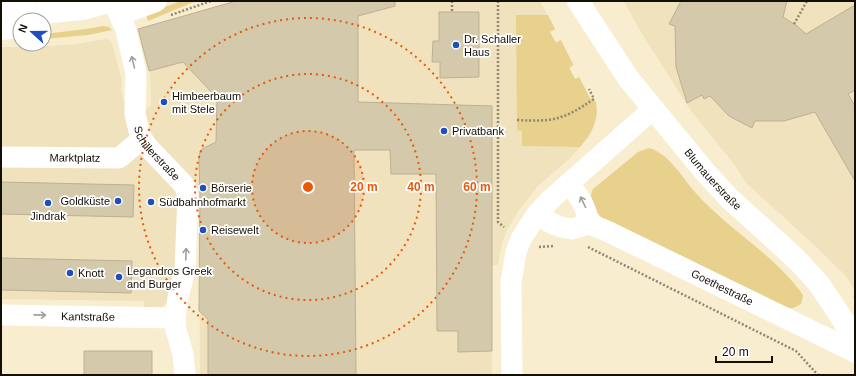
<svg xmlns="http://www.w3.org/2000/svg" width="856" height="376" viewBox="0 0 856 376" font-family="Arial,sans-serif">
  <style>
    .built { fill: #f0e2bc }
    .green { fill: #e8d08d }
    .building { fill: #d4c9ab; stroke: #bcb194 }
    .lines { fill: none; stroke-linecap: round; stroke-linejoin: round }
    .path { stroke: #8e8771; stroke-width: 2.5; stroke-dasharray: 2 2; stroke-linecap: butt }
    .minor { stroke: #fff; stroke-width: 21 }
    .major { stroke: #fff; stroke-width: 22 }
    .oneway { stroke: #a19f9b }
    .ring { fill: none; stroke: #e8590c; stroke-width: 2; stroke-dasharray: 2 4 }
    .poi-dot { fill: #1f4fbc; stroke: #fff; stroke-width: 1.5 }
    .labels { text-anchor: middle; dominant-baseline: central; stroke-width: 3.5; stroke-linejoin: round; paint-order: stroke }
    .poi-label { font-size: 11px; fill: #130f05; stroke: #fff; text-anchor: start }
    .street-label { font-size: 11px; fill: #130f05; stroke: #fff }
    .centre { fill: #e8590c; stroke: #fff; stroke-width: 2 }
    .ring-label { font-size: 12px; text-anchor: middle; font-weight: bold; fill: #e8590c; stroke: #fff; stroke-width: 3.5; stroke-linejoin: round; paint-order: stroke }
  </style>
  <rect width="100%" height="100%" fill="#f8edce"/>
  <path class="built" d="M 235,1 L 540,1 L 555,29 L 550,32 L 556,42 L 561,40 L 574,65 L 570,68 L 575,79 L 579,77 L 590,98 L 595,102 L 597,113 L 593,128 L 589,137 L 569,159 L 538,186 L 519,210 L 507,230 L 502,243 L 498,265 L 491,265 L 492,375 L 200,375 L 199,189 L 192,189 L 151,139 L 142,112 L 151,105 L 150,71 L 152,71 L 139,29 Z
    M 624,1 L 855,1 L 855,290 L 846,276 L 812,243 L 747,184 L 734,164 L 691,111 L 639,29 Z
    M 105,39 L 110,40 L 112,43 L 121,77 L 122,83 L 121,88 L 126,112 L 156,163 L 178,195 L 176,275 L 168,301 L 159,310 L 144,310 L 144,301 L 1,299 L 1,47 L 36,47 L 76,44 Z"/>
  <path class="green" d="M 181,1 L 196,1 L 148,21 L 146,14 Z
    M 516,15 L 548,15 L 555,29 L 550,32 L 556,43 L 561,40 L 573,65 L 569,68 L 575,79 L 579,77 L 590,98 L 596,102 C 599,120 592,133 580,147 L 522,146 L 522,131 L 517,130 Z
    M 103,26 L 109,27 L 112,30 L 88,35 L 44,39 L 44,34 L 86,29 Z
    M 649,148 C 668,153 682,177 694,191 C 726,228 771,252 801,292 L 803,296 L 801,304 L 793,308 L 789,308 L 621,229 C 610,222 597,218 593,205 C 591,199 590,195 593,189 L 638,152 Z"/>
  <path class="building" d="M 236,1 L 395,1 L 395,6 L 358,16 L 358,102 L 492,106 L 492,351 L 458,352 L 458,331 L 437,331 L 436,174 L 391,174 L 390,150 L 354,150 L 356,375 L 208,375 L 208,319 L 199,311 L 200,195 L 199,159 L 200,152 L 202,149 L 216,142 L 217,98 L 183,62 L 149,71 L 138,29 Z
    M 681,1 L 787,1 L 783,17 L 797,26 L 806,34 L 855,5 L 855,90 L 848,94 L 855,106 L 855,181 L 815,112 L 784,121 L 755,121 L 752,128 L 729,116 L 710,96 L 704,99 L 702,95 L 687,103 L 676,67 L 675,26 L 669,24 Z
    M 439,12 L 479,12 L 479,77 L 440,78 L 440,62 L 432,62 L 433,41 L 439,41 Z
    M 1,182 L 134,185 L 133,217 L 1,214 Z
    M 1,258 L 132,261 L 131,293 L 1,290 Z
    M 84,351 L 152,351 L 152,375 L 84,375 Z"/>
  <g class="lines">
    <path class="path" d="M 452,1 L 452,12
      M 498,1 L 498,222 L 504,227
      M 171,15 L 211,1
      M 794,24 L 807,1
      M 517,120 C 553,122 563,120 594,99 L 589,89
      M 539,247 L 554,246
      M 588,247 L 796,351 L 818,375
      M 855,297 L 855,296"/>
    <g class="minor">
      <path id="s1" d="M 113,1 L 126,30 L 136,73 L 135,114 L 140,135 L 146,145 L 184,185 L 188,195 L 185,270 L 178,298 L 175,318 L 176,330 L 183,354 L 185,375"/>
      <path id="s2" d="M 1,157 L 119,158 L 142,139"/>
      <path d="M 569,184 C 582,200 584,204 590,224"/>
      <path id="s3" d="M 537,214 L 551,223 L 561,227 L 572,229 L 590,224 L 609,232 L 855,352"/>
      <path id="s4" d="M 1,315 L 175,318"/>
      <path d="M 512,375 L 511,282 L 516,252 L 521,239 L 537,214 L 550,200 L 653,109"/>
    </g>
    <g class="major">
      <path d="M 113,1 L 129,11 L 156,1"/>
      <path id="s5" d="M 578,1 L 628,78 L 705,172 L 730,199 L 782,246 L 802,265 L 819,284 L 843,320 L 855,348"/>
      <path d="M 1,7 L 18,5 L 32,14 L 82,9 L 112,1"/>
      <path d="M 1,29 L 19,27 L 20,26"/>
    </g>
  </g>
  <defs><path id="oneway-shaft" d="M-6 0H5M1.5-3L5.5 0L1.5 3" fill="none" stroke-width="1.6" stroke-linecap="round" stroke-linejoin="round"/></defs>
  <g class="oneway">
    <use href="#oneway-shaft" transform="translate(133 62) rotate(-104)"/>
    <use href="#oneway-shaft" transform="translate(583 202) rotate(-116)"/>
    <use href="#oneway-shaft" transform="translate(186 254) rotate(-88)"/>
    <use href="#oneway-shaft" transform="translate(40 315) rotate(1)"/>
  </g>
  <circle cx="308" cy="187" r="56" fill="#e8590c" fill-opacity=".12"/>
  <g class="ring">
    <circle cx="308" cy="187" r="56"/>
    <circle cx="308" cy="187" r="113"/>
    <circle cx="308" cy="187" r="169"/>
  </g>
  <g class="poi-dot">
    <circle cx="456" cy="45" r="4"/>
    <circle cx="164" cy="102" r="4"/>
    <circle cx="444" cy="131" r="4"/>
    <circle cx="203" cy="188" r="4"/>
    <circle cx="118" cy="201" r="4"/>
    <circle cx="151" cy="202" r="4"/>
    <circle cx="48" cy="203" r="4"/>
    <circle cx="203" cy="230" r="4"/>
    <circle cx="70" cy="273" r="4"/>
    <circle cx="119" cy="277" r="4"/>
  </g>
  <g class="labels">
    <g class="poi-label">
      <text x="464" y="39">Dr. Schaller<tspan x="464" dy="13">Haus</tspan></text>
      <text x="172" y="96">Himbeerbaum<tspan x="172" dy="13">mit Stele</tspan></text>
      <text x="452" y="131">Privatbank</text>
      <text x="211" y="188">Börserie</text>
      <text x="110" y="201" text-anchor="end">Goldküste</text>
      <text x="159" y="202">Südbahnhofmarkt</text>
      <text x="48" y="216" text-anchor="middle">Jindrak</text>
      <text x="211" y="230">Reisewelt</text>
      <text x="127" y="271">Legandros Greek<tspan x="127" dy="13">and Burger</tspan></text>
      <text x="78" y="273">Knott</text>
    </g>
    <g class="street-label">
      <text stroke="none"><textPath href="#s1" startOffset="163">Schillerstraße</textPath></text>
      <text stroke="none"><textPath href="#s2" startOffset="74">Marktplatz</textPath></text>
      <text stroke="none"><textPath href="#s5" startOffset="224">Blumauerstraße</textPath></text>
      <text stroke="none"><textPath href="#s3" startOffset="204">Goethestraße</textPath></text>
      <text stroke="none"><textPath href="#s4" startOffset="87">Kantstraße</textPath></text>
    </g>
  </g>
  <circle cx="308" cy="187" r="6" class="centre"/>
  <g class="ring-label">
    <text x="364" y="191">20 m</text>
    <text x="421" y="191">40 m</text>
    <text x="477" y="191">60 m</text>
  </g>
  <rect width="856" height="376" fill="none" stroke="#130f05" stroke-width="4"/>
  <g transform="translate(32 32) rotate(291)"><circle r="19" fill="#ffffff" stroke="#a19f9b"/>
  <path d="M0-3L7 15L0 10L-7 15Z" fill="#1f4fbc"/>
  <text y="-6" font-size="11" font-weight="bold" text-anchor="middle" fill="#130f05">N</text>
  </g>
  <path d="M716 356v6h56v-6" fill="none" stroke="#130f05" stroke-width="2"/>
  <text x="722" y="356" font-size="12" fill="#130f05" stroke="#ffffff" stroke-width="3" paint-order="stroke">20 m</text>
</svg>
